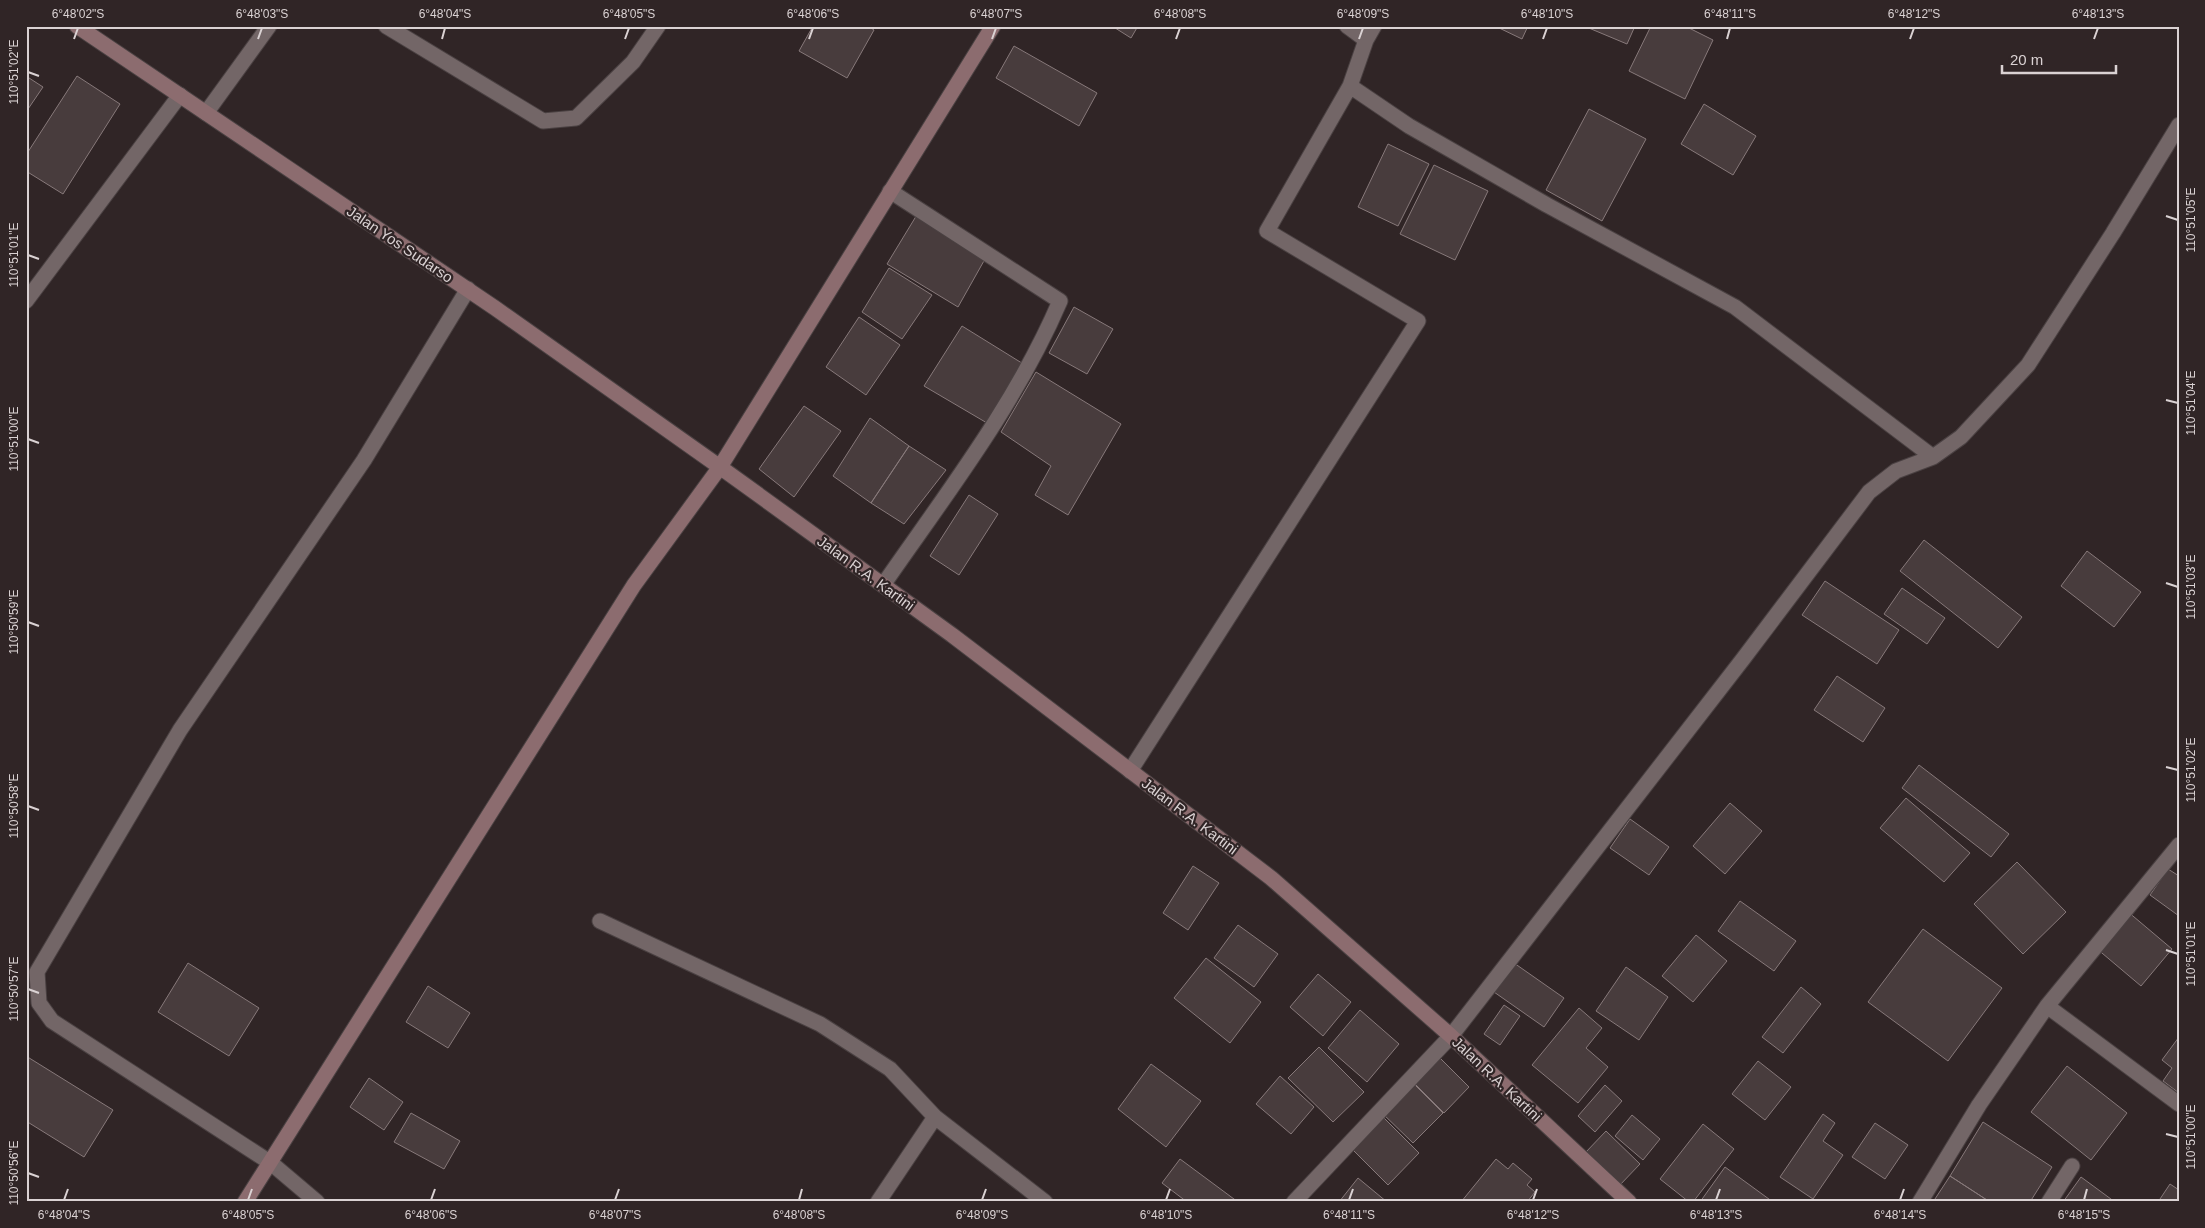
<svg xmlns="http://www.w3.org/2000/svg" width="2205" height="1228" viewBox="0 0 2205 1228" font-family="Arial,sans-serif">
  <style>
    .building { fill: #483c3d; stroke: #87797a }
    .lines { fill: none; stroke-linecap: round; stroke-linejoin: round }
    .street-casing { stroke: #4a4142; stroke-width: 17 }
    .secondary-casing { stroke: #4a4142; stroke-width: 17 }
    .street { stroke: #736667; stroke-width: 15 }
    .secondary { stroke: #8c6c6f; stroke-width: 15 }
    .ticks { fill: none; stroke: #dad2d3; stroke-width: 2 }
    .labels { text-anchor: middle; dominant-baseline: central; stroke-width: 4.5; stroke-linejoin: round; paint-order: stroke }
    .street-label { font-size: 15px; fill: #dad2d3; stroke: #302526 }
    .neatline { fill: none; stroke: #dad2d3; stroke-width: 2 }
    .ticks-label { font-size: 12px; text-anchor: middle; fill: #dad2d3 }
  </style>
  <rect width="100%" height="100%" fill="#302526"/>
  <path class="building" d="M 813,26 L 868,26 L 874,30 L 847,78 L 799,51 Z
    M 1112,26 L 1138,26 L 1131,38 Z
    M 1495,26 L 1528,26 L 1522,39 Z
    M 1584,26 L 1635,26 L 1627,44 Z
    M 1651,26 L 1685,26 L 1713,40 L 1685,99 L 1629,71 Z
    M 1014,46 L 1097,93 L 1079,126 L 996,78 Z
    M 26,76 L 43,87 L 26,112 Z
    M 77,76 L 120,104 L 63,194 L 26,171 L 26,155 Z
    M 1704,104 L 1756,136 L 1733,175 L 1681,144 Z
    M 1589,109 L 1646,139 L 1602,221 L 1546,190 Z
    M 1388,144 L 1429,164 L 1398,226 L 1358,207 Z
    M 1434,165 L 1488,191 L 1455,260 L 1400,234 Z
    M 918,213 L 985,259 L 958,307 L 887,264 Z
    M 889,268 L 932,295 L 902,339 L 862,312 Z
    M 1074,307 L 1113,329 L 1087,374 L 1049,353 Z
    M 859,317 L 900,345 L 866,395 L 826,367 Z
    M 962,326 L 1025,365 L 987,423 L 924,386 Z
    M 1036,372 L 1121,424 L 1068,515 L 1035,495 L 1051,466 L 1001,432 Z
    M 804,406 L 841,431 L 794,497 L 759,469 Z
    M 870,418 L 909,446 L 871,503 L 833,476 Z
    M 909,446 L 946,470 L 904,524 L 871,503 Z
    M 969,495 L 998,514 L 959,575 L 930,556 Z
    M 1924,540 L 2022,617 L 1998,648 L 1900,571 Z
    M 2087,551 L 2141,592 L 2114,627 L 2061,586 Z
    M 1825,581 L 1899,630 L 1877,664 L 1802,615 Z
    M 1902,588 L 1945,618 L 1927,644 L 1884,614 Z
    M 1837,676 L 1885,708 L 1863,742 L 1814,710 Z
    M 1919,765 L 2009,834 L 1991,857 L 1902,788 Z
    M 1906,798 L 1970,853 L 1944,882 L 1880,828 Z
    M 1730,803 L 1762,831 L 1725,874 L 1693,846 Z
    M 1630,819 L 1669,847 L 1649,875 L 1610,848 Z
    M 2017,862 L 2066,912 L 2023,954 L 1974,904 Z
    M 1193,866 L 1219,883 L 1188,930 L 1163,913 Z
    M 2168,869 L 2179,876 L 2179,916 L 2150,895 Z
    M 1740,901 L 1796,941 L 1774,971 L 1718,931 Z
    M 2127,911 L 2172,949 L 2141,986 L 2096,948 Z
    M 1238,925 L 1278,954 L 1254,987 L 1214,958 Z
    M 1923,929 L 2002,988 L 1948,1061 L 1868,1002 Z
    M 1696,935 L 1727,961 L 1693,1002 L 1662,976 Z
    M 1206,958 L 1261,1002 L 1230,1043 L 1174,998 Z
    M 188,963 L 259,1008 L 229,1056 L 158,1012 Z
    M 1514,963 L 1564,998 L 1544,1027 L 1494,992 Z
    M 1626,967 L 1668,997 L 1639,1040 L 1596,1011 Z
    M 1318,974 L 1351,1002 L 1323,1036 L 1290,1007 Z
    M 428,986 L 470,1013 L 448,1048 L 406,1022 Z
    M 1801,987 L 1821,1004 L 1783,1053 L 1762,1037 Z
    M 1504,1005 L 1520,1016 L 1500,1045 L 1484,1034 Z
    M 1579,1008 L 1602,1028 L 1586,1048 L 1608,1067 L 1578,1103 L 1532,1065 Z
    M 1360,1010 L 1399,1044 L 1367,1082 L 1328,1048 Z
    M 2179,1037 L 2179,1093 L 2163,1081 L 2172,1068 L 2162,1060 Z
    M 1319,1047 L 1364,1092 L 1333,1122 L 1288,1078 Z
    M 1437,1055 L 1469,1087 L 1444,1113 L 1411,1080 Z
    M 26,1056 L 113,1110 L 84,1157 L 26,1121 Z
    M 1758,1061 L 1791,1087 L 1765,1120 L 1732,1094 Z
    M 1151,1064 L 1201,1101 L 1166,1147 L 1118,1109 Z
    M 2067,1066 L 2127,1113 L 2091,1160 L 2031,1112 Z
    M 1280,1076 L 1314,1107 L 1291,1134 L 1256,1104 Z
    M 369,1078 L 403,1102 L 384,1130 L 350,1107 Z
    M 1411,1081 L 1443,1113 L 1413,1143 L 1381,1112 Z
    M 1605,1085 L 1622,1101 L 1595,1132 L 1578,1116 Z
    M 411,1113 L 460,1141 L 444,1169 L 394,1142 Z
    M 1380,1114 L 1419,1153 L 1388,1185 L 1349,1146 Z
    M 1823,1114 L 1835,1123 L 1823,1141 L 1843,1155 L 1813,1199 L 1780,1177 Z
    M 1632,1115 L 1660,1139 L 1643,1160 L 1615,1136 Z
    M 1983,1122 L 2052,1167 L 2030,1202 L 1990,1202 L 1950,1176 Z
    M 1875,1123 L 1908,1145 L 1885,1179 L 1852,1157 Z
    M 1703,1124 L 1734,1149 L 1693,1202 L 1689,1202 L 1660,1179 Z
    M 1606,1131 L 1640,1164 L 1619,1186 L 1585,1153 Z
    M 1180,1159 L 1238,1202 L 1187,1202 L 1162,1183 Z
    M 1496,1159 L 1508,1169 L 1513,1163 L 1532,1179 L 1527,1185 L 1535,1192 L 1527,1202 L 1461,1202 Z
    M 1725,1167 L 1773,1202 L 1700,1202 Z
    M 1950,1176 L 1990,1202 L 1933,1202 Z
    M 2081,1177 L 2115,1202 L 2063,1202 Z
    M 1358,1178 L 1387,1202 L 1339,1202 Z
    M 2170,1184 L 2179,1190 L 2179,1202 L 2158,1202 Z"/>
  <g class="lines">
    <defs>
      <path id="street" d="M 386,26 L 543,121 L 576,118 L 633,62 L 658,26
        M 1347,26 L 1366,40
        M 1374,26 L 1366,40 L 1350,86 L 1409,126 L 1547,205 L 1735,307 L 1933,457
        M 206,113 L 269,26
        M 26,301 L 180,95
        M 883,585 C 946,494 1016,404 1060,301 L 890,191
        M 1130,771 L 1418,321 L 1267,231 L 1350,86
        M 600,921 L 820,1024 L 890,1069 L 935,1117 L 1045,1202
        M 2047,1006 L 2179,1104
        M 317,1202 L 271,1163 L 52,1021 L 39,1003 L 37,972 L 180,730 L 364,460 L 468,289
        M 878,1202 L 935,1117
        M 1294,1202 L 1451,1036 L 1743,659 L 1869,492 L 1896,471 L 1933,457 L 1961,437 L 2028,365 L 2113,233 L 2179,125
        M 1920,1202 L 1979,1105 L 2047,1006 L 2179,845
        M 2049,1202 L 2072,1166"/>
      <path id="secondary" d="M 77,26 L 495,308 L 720,467 L 952,635 L 1271,878 L 1451,1036 L 1629,1202
        M 245,1202 L 634,585 L 720,467 L 993,26"/>
    </defs>
    <use href="#street" class="street-casing"/>
    <use href="#secondary" class="secondary-casing"/>
    <use href="#street" class="street"/>
    <use href="#secondary" class="secondary"/>
  </g>
  <path class="ticks" d="M 74,39 L 78,28M 258,39 L 262,28M 442,39 L 445,28M 625,39 L 629,28M 809,39 L 813,28M 992,39 L 996,28M 1176,39 L 1180,28M 1359,39 L 1363,28M 1543,39 L 1547,28M 1727,39 L 1730,28M 1910,39 L 1914,28M 2094,39 L 2098,28M 28,72 L 39,76M 2166,216 L 2178,220M 28,255 L 39,259M 2166,400 L 2178,403M 28,439 L 39,443M 2166,583 L 2178,587M 28,622 L 39,626M 2166,767 L 2178,770M 28,806 L 39,810M 2166,950 L 2178,954M 28,989 L 39,993M 2166,1134 L 2178,1137M 28,1173 L 39,1177M 64,1200 L 68,1189M 248,1200 L 252,1189M 431,1200 L 435,1189M 615,1200 L 619,1189M 799,1200 L 802,1189M 982,1200 L 986,1189M 1166,1200 L 1170,1189M 1349,1200 L 1353,1189M 1533,1200 L 1537,1189M 1716,1200 L 1720,1189M 1900,1200 L 1904,1189M 2084,1200 L 2087,1189"/>
  <g class="labels">
    <g class="street-label">
      <text transform="translate(400 244) rotate(34)">Jalan Yos Sudarso</text>
      <text transform="translate(866 573) rotate(36)">Jalan R.A. Kartini</text>
      <text transform="translate(1190 816) rotate(37)">Jalan R.A. Kartini</text>
      <text transform="translate(1497 1079) rotate(43)">Jalan R.A. Kartini</text>
    </g>
  </g>
  <rect width="2205" height="1228" fill="none" stroke="#302526" stroke-width="55"/>
  <path d="M2002 65v8h114v-8" fill="none" stroke="#dad2d3" stroke-width="2.5"/>
  <text x="2010" y="65" font-size="15" fill="#dad2d3" stroke="#302526" stroke-width="4" paint-order="stroke">20 m</text>
  <rect x="28" y="28" width="2150" height="1172" class="neatline"/>
  <g class="ticks-label">
    <text x="78" y="18">6°48'02"S</text>
    <text x="262" y="18">6°48'03"S</text>
    <text x="445" y="18">6°48'04"S</text>
    <text x="629" y="18">6°48'05"S</text>
    <text x="813" y="18">6°48'06"S</text>
    <text x="996" y="18">6°48'07"S</text>
    <text x="1180" y="18">6°48'08"S</text>
    <text x="1363" y="18">6°48'09"S</text>
    <text x="1547" y="18">6°48'10"S</text>
    <text x="1730" y="18">6°48'11"S</text>
    <text x="1914" y="18">6°48'12"S</text>
    <text x="2098" y="18">6°48'13"S</text>
    <text transform="translate(14 72) rotate(-90)" y="4">110°51'02"E</text>
    <text transform="translate(2191 220) rotate(-90)" y="4">110°51'05"E</text>
    <text transform="translate(14 255) rotate(-90)" y="4">110°51'01"E</text>
    <text transform="translate(2191 403) rotate(-90)" y="4">110°51'04"E</text>
    <text transform="translate(14 439) rotate(-90)" y="4">110°51'00"E</text>
    <text transform="translate(2191 587) rotate(-90)" y="4">110°51'03"E</text>
    <text transform="translate(14 622) rotate(-90)" y="4">110°50'59"E</text>
    <text transform="translate(2191 770) rotate(-90)" y="4">110°51'02"E</text>
    <text transform="translate(14 806) rotate(-90)" y="4">110°50'58"E</text>
    <text transform="translate(2191 954) rotate(-90)" y="4">110°51'01"E</text>
    <text transform="translate(14 989) rotate(-90)" y="4">110°50'57"E</text>
    <text transform="translate(2191 1137) rotate(-90)" y="4">110°51'00"E</text>
    <text transform="translate(14 1173) rotate(-90)" y="4">110°50'56"E</text>
    <text x="64" y="1219">6°48'04"S</text>
    <text x="248" y="1219">6°48'05"S</text>
    <text x="431" y="1219">6°48'06"S</text>
    <text x="615" y="1219">6°48'07"S</text>
    <text x="799" y="1219">6°48'08"S</text>
    <text x="982" y="1219">6°48'09"S</text>
    <text x="1166" y="1219">6°48'10"S</text>
    <text x="1349" y="1219">6°48'11"S</text>
    <text x="1533" y="1219">6°48'12"S</text>
    <text x="1716" y="1219">6°48'13"S</text>
    <text x="1900" y="1219">6°48'14"S</text>
    <text x="2084" y="1219">6°48'15"S</text>
  </g>
</svg>
